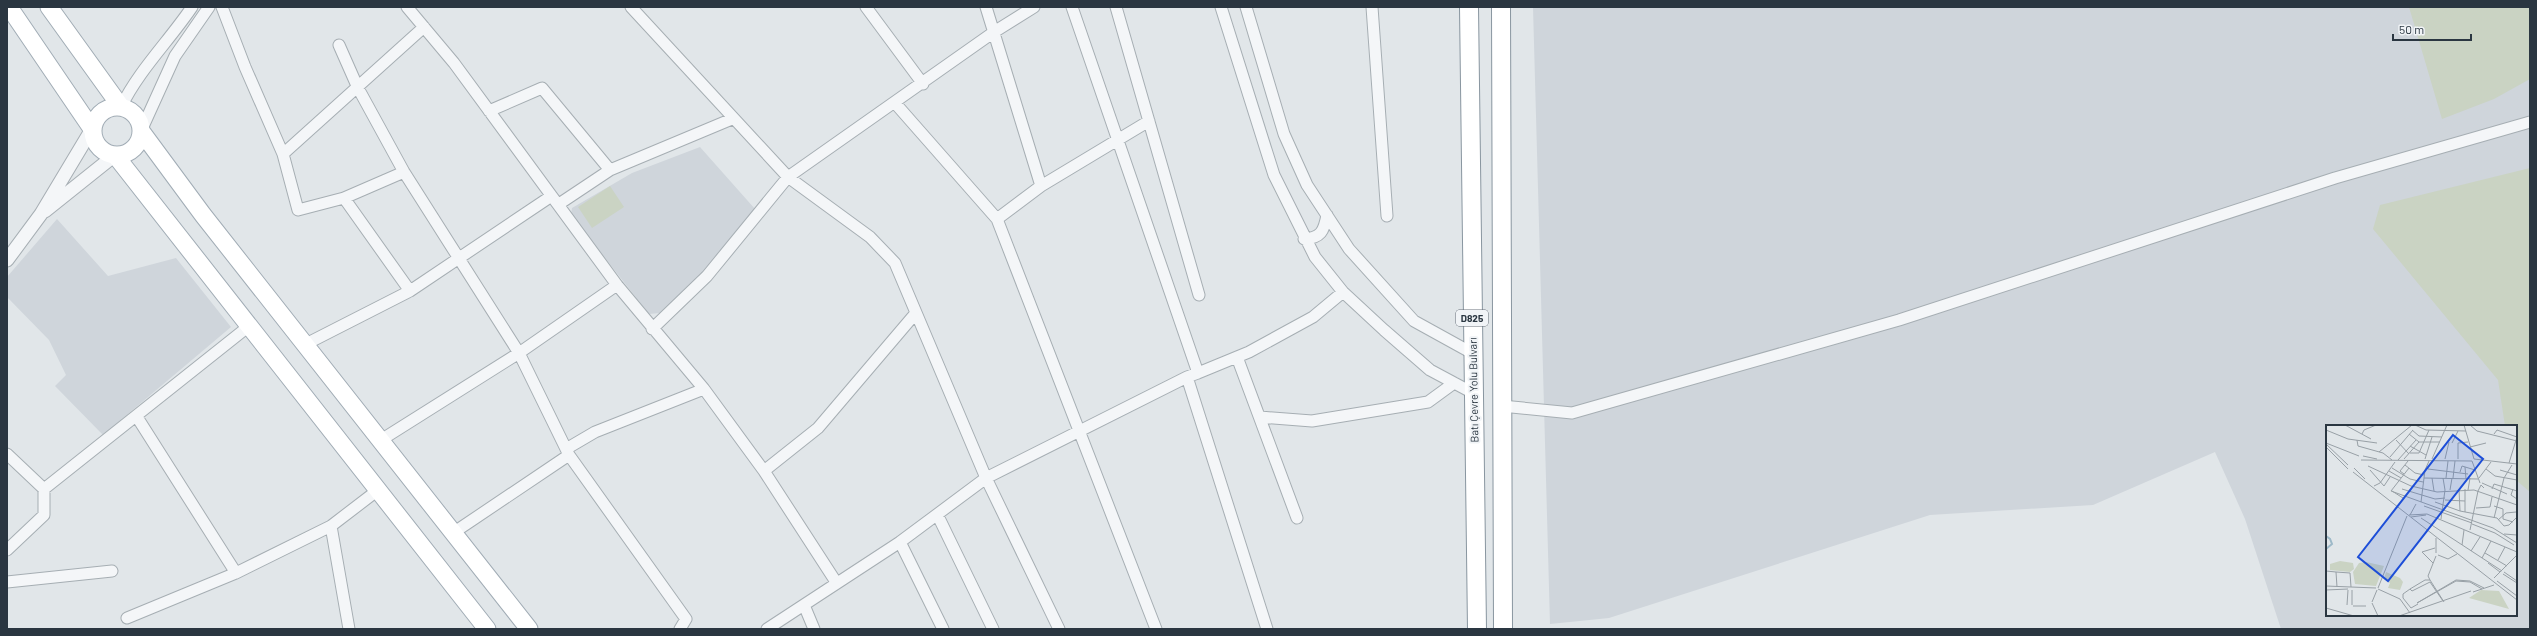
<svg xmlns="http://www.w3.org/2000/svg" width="2537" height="636" viewBox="0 0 2537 636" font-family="Barlow,sans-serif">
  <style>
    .built { fill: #cfd5db; fill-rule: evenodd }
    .green { fill: #cad3c3 }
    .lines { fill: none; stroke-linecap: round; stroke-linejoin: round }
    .minor-casing { stroke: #a6aeb3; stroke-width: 13 }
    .tertiary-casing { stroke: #a6aeb3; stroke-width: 15 }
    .primary-casing { stroke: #a1acb5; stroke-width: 19 }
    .trunk-casing { stroke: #8996a0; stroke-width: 20 }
    .minor { stroke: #f4f6f8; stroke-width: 11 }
    .tertiary { stroke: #f4f6f8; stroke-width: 13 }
    .primary { stroke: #fff; stroke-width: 17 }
    .trunk { stroke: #fff; stroke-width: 18 }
    .labels { text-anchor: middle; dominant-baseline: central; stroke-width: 4; stroke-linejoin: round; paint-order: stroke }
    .shield { fill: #f1f4f7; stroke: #666f78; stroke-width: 1 }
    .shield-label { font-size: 10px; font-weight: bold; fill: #2a3641 }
    .street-label { font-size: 11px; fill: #2a3641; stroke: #f1f4f7 }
    .inset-river { fill: none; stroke: #9db9c8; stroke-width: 2 }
    .inset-road { fill: none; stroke: #98a0a6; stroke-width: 1 }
    .view { fill: #1d4ed8; fill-opacity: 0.15; stroke: #1d4ed8; stroke-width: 2 }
    .inset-edge { fill: none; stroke: #2a3641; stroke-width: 2 }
  </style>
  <rect width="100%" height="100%" fill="#e1e6e9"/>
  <path class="built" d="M 1533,7 L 2530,7 L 2530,629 L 2281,629 L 2245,519 L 2215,452 L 2093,505 L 1930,515 L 1609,618 L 1550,624 ZM 2327,426 L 2516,426 L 2516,615 L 2327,615 Z
    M 700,147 L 755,209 L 705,272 L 660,313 L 649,314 L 571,215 L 572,208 L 632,173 Z
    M 57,219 L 108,276 L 176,258 L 231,327 L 103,435 L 55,386 L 66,375 L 49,340 L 7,297 L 7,277 Z"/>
  <path class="green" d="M 2409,7 L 2530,7 L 2530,79 L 2494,99 L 2442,119 Z
    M 2530,168 L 2530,492 L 2516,480 L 2516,426 L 2505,426 L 2498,380 L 2373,229 L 2380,205 Z
    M 610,186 L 624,207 L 592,228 L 578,207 Z"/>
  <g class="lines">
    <defs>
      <path id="minor" d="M 222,7 L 245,67 L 283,154 L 298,210 L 344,198 L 404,172
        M 407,7 L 454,63 L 617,285 L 704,389 L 764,471 L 836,582
        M 631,7 L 788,177 L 870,237 L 895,263 L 986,478 L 1059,629
        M 866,7 L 923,84
        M 986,7 L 1041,186
        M 1072,7 L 1198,373 L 1187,377 L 1267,629
        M 1116,7 L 1199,295
        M 1221,7 L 1274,175 L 1315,257 L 1343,292 L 1384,330 L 1430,370 L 1473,393
        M 1246,7 L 1284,134 L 1307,185 L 1349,249 L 1414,321 L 1472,353
        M 1372,7 L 1387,216
        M 339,45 L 358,88 L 404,172 L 519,353 L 569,455 L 686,619 L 680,629
        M 895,103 L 997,219 L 1156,629
        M 121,107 C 139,70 169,41 192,7
        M 489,111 L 542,88 L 610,170
        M 141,131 L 175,56 L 209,7
        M 283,154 L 424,27
        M 344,198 L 410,291
        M 559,204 L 610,170 L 732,119
        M 997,219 L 1041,186 L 1149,121
        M 1304,239 C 1321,238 1324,231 1327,215
        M 652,329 L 707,276 L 788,177 L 994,32 L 1034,7
        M 306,344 L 410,291 L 550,197
        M 1237,357 L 1297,518
        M 1198,373 L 1249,352 L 1313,317 L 1343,292
        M 1502,406 L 1572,413 L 1899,320 L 2335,178 L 2530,122
        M 137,417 L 236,573
        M 1260,417 L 1312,421 L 1428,402 L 1454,383
        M 381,440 L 519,353 L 617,285
        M 566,449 L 595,432 L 704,389
        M 7,454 L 44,489 L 249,326
        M 764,471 L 818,428 L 915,314
        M 938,516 L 993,629
        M 331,526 L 349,629
        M 453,533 L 569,455
        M 900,542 L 943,629
        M 7,550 L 44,515 L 44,489
        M 7,582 L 112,571
        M 804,605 L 814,629
        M 127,618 L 236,573 L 331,526 L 378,490
        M 767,629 L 900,542 L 986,478 L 1187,377"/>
      <path id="tertiary" d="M 45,211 L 115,155
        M 7,260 L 41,214 L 92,129"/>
      <path id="primary" d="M 9,7 L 92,129
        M 49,7 L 121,107
        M93 131a24 24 0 1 1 48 0a24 24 0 1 1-48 0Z
        M 141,131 L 203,215 L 529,629
        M 115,155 L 487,629"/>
      <path id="trunk" d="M 1469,7 L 1477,629
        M 1501,7 L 1503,629"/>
    </defs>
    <use href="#minor" class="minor-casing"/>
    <use href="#tertiary" class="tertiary-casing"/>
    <use href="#primary" class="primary-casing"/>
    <use href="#trunk" class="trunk-casing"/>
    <use href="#minor" class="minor"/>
    <use href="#tertiary" class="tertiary"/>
    <use href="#primary" class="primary"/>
    <use href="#trunk" class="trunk"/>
  </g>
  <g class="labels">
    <rect class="shield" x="1456" y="310" width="32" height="16" rx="3"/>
    <g class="shield-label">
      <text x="1472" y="318">D825</text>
    </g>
    <g class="street-label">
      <text transform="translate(1473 390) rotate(-91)">Batı Çevre Yolu Bulvarı</text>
    </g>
  </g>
  <g transform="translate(2326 425)">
    <rect width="191" height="191" fill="#e1e6e9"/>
    <path d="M 14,136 L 27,138 L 28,144 L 24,147 L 4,145 L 4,139 ZM 40,137 L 58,141 L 50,161 L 29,159 L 27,147 L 33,138 ZM 60,147 L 74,153 L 77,157 L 74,165 L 62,163 L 64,158 L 58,154 ZM 155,165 L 173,166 L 183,184 L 143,173 Z" fill="#cad3c3"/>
    <path class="inset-river" d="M 0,111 L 4,114 L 6,119 L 0,124"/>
    <path class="inset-road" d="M 19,0 L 45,14M 89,0 L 100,5 L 140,6M 138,0 L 148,34M 144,0 L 151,6 L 191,16M 0,5 L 22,14 L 51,18M 86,5 L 93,11 L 116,12M 36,9 L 38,5 L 50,0M 83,9 L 93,17 L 114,17M 168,9 L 171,5 L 191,12 L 183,38M 31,15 L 32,21 L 57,28 L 66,35M 70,15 L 83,29M 0,18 L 33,31M 126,18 L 132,6M 0,19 L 22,40M 84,21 L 100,30M 0,22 L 22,44M 144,22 L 160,18M 53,27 L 86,0M 84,28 L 93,28 L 103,5M 37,31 L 51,34M 64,32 L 87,5M 78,34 L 93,17M 99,34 L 106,12M 106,34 L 121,0M 119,34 L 123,17M 132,34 L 132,18 L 142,17M 148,34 L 191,39M 35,35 L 146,36M 72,35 L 90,15M 146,36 L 154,58M 79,40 L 89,48 L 98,50M 42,41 L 85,61 L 111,67 L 148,65 L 191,80M 101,42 L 102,44 L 142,49M 139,42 L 140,54M 28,43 L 39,54M 66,43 L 84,54 L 97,57M 160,44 L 169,51 L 191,55M 44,45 L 58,61 L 64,52M 174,45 L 191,50M 63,46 L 75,53M 27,47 L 191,175M 134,47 L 136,41 L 149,45M 78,49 L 74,46 L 82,36M 98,53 L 152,54M 106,53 L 108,66M 120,53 L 122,36M 127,53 L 129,36M 153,53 L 165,37M 156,58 L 181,69M 48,61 L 54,58 L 69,37M 76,64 L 109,74 L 119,73M 133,64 L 134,86M 139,64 L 139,87M 166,64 L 168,59 L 191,66M 187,64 L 185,70 L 191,74M 124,65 L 126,53M 142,65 L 144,53M 65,66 L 167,103 L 191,118M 65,66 L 83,43M 66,66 L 77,73M 119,75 L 139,76M 95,77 L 99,45 L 103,36M 109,77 L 134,86 L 171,93 L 178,101 L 183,100 L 191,92M 98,81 L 146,98M 168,81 L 177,84 L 177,94 L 187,97M 150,83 L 164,82 L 166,72M 83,90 L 101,89 L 191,127M 84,90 L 90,79M 85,92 L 100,90M 95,93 L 176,146M 168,93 L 178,53 L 186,40M 115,94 L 119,65 L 117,53M 172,95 L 180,88 L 190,87M 146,99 L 169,108 L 188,120M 144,105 L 152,66 L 155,60 L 158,63M 178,109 L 191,110M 110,113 L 110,128M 136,120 L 138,105M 145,126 L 154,112M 159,128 L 181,141M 112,130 L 122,134 L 131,129M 156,133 L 165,116M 172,135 L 179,122M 107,138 L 96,127 L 109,123M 162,138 L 174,147M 0,146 L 10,147 L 11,162M 10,147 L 24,148 L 25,162M 178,147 L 191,156M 177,149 L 191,158M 168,153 L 191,130M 104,155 L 102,151 L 110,131M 171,156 L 191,171M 0,161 L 50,163M 52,163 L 81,91M 52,164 L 74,174 L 84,188M 84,164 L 77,169 L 77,173 L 85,183 L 92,179M 156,164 L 144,157 L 130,156 L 91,178 L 130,155 L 144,156 L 158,163M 0,165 L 22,164M 26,165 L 26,180M 147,167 L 168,160M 117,176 L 104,157 L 86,166 L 84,164 L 99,155 L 104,155 L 118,177M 46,177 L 51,165M 46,178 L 52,191M 21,180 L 22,165M 27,181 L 40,181M 0,183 L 28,191M 73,191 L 145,166"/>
    <path class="view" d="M 127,10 L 157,34 L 62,156 L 32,132 Z"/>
    <rect width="191" height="191" class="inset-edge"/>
  </g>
  <rect width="2537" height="636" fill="none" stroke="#2a3641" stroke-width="16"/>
  <path d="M2393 34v6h78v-6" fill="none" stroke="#2a3641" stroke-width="2"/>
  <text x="2399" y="34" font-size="12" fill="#2a3641" stroke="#f1f4f7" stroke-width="3" paint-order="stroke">50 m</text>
</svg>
